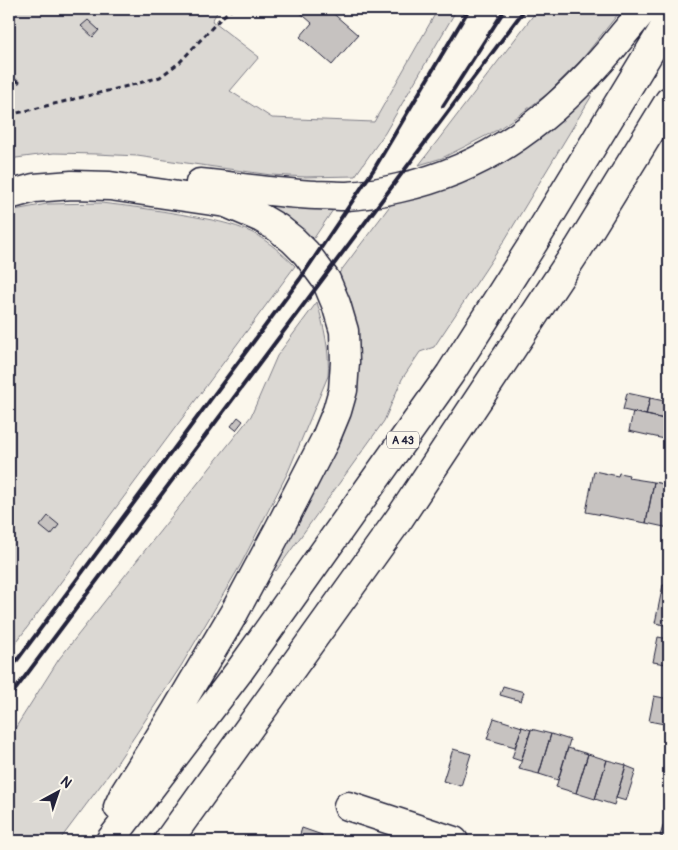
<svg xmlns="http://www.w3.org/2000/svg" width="678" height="850" viewBox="0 0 678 850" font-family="Pangolin,sans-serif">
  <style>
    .green { fill: #dbd8d3; stroke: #7e7d87 }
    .building { fill: #c6c2c0; stroke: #22223b }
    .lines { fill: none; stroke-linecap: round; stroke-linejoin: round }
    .minor-casing { stroke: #22223b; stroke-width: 31 }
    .highway-casing { stroke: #22223b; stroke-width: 31 }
    .path { stroke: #22223b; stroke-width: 3; stroke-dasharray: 5 4; stroke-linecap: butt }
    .minor { stroke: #fbf7ec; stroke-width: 28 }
    .highway { stroke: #fbf7ec; stroke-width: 28 }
    .rail { stroke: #22223b; stroke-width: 4 }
    .labels { text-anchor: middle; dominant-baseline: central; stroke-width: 4; stroke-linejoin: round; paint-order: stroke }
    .shield { fill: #fbf7ec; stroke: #636270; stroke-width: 1 }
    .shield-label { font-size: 11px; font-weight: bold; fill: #22223b }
  </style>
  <rect width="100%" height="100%" fill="#fbf7ec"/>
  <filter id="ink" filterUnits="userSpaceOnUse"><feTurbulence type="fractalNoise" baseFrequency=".02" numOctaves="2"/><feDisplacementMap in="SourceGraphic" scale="10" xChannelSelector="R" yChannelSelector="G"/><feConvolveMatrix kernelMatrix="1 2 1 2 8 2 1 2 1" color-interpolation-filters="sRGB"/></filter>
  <g filter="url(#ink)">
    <path class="green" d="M 9,9 L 219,9 L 212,21 L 259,57 L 230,91 L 272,118 L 374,122 L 438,9 L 457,9 L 385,133 L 355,176 L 306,177 L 271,175 L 137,156 L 96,154 L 54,153 L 9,159 Z
      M 538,9 L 622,9 L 583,58 L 547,94 L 522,113 L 497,130 L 472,143 L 442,158 L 419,165 Z
      M 588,93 L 590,93 L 591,97 L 503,243 L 434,347 L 420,352 L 402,379 L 384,421 L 276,571 L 273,568 L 328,460 L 337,276 L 392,203 Z
      M 257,201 L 335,207 L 312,241 Z
      M 101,203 C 129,206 157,210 185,215 C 208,219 232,223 253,233 C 269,242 282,253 295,266 L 9,652 L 9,211 L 47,204 Z
      M 317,302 C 324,327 330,351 328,376 L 288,472 L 241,564 L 181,666 L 115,766 L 59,841 L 9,841 L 9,738 L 59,659 L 251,416 L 277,356 Z"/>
    <path class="building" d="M 296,9 L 328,9 L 358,35 L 332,65 L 300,37 L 312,23 Z
      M 88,20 L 99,30 L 93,37 L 81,26 Z
      M 627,393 L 650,398 L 646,415 L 623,410 Z
      M 650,398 L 669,402 L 669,420 L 646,415 Z
      M 633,412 L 669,420 L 669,440 L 629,431 Z
      M 238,417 L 243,421 L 236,430 L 231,426 Z
      M 594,471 L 618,476 L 619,473 L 629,475 L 628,478 L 654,482 L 646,523 L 586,512 Z
      M 654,482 L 669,485 L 669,528 L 646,523 Z
      M 48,516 L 59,525 L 51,535 L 40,526 Z
      M 663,585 L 669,586 L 669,626 L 655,623 Z
      M 658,637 L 669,639 L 666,664 L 653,662 Z
      M 503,686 L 524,692 L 521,701 L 500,695 Z
      M 654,696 L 669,699 L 669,725 L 649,721 Z
      M 494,718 L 522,727 L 515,747 L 487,739 Z
      M 522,727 L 531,730 L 521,761 L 512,758 Z
      M 531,729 L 551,734 L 539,774 L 519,769 Z
      M 551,734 L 570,740 L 558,780 L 539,774 Z
      M 568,748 L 588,754 L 576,793 L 556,787 Z
      M 453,749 L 471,754 L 461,786 L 443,781 Z
      M 588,754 L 607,760 L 595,799 L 576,793 Z
      M 607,760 L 626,765 L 614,805 L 595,799 Z
      M 626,766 L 636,770 L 626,801 L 616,798 Z
      M 666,817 L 669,818 L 669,839 L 660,836 Z
      M 302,828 L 322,835 L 320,841 L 298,841 Z"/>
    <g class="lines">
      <defs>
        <path id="minor" d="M 348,806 L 454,841"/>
        <path id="highway" d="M 200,183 C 239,187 277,193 316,195 C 326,195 337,196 347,196 C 364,195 382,192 399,188 C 490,168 554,117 613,47 C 623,34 634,22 644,9
          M 9,195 L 34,188 L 72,185 L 110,186 L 226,203 L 261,218 L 278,228 L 293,240 L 306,253 L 326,280 L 336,304 L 344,331 L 345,362 L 343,390 L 337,411 L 325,440 L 279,529 L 234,613 L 176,711 L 124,794 L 118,807
          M 110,841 L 240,670 L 450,374 L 534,242 L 669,20
          M 168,841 L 399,519 L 578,249 L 669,101"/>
      </defs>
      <use href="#minor" class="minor-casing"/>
      <use href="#highway" class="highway-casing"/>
      <path class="path" d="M 9,74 L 21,84
        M 9,115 L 136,84 L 160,77 L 180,62 L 221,18 L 232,9"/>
      <use href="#minor" class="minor"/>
      <use href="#highway" class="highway"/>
      <path class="rail" d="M 443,106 L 505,9
        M 9,671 L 300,279 L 374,169 L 469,9
        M 9,698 L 525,9"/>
    </g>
  </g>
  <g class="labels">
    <rect class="shield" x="387" y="431.5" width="32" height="17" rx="4"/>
    <g class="shield-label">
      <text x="403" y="440">A 43</text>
    </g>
  </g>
  <rect width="678" height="850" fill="none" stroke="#fbf7ec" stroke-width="30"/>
  <rect x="15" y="15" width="648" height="820" fill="none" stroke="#22223b" stroke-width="2" filter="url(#ink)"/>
  <g transform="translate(58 792) rotate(40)" stroke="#fbf7ec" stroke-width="4" paint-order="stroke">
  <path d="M0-4L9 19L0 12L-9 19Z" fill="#22223b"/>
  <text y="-8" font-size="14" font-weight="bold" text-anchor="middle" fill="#22223b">N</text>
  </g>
</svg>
